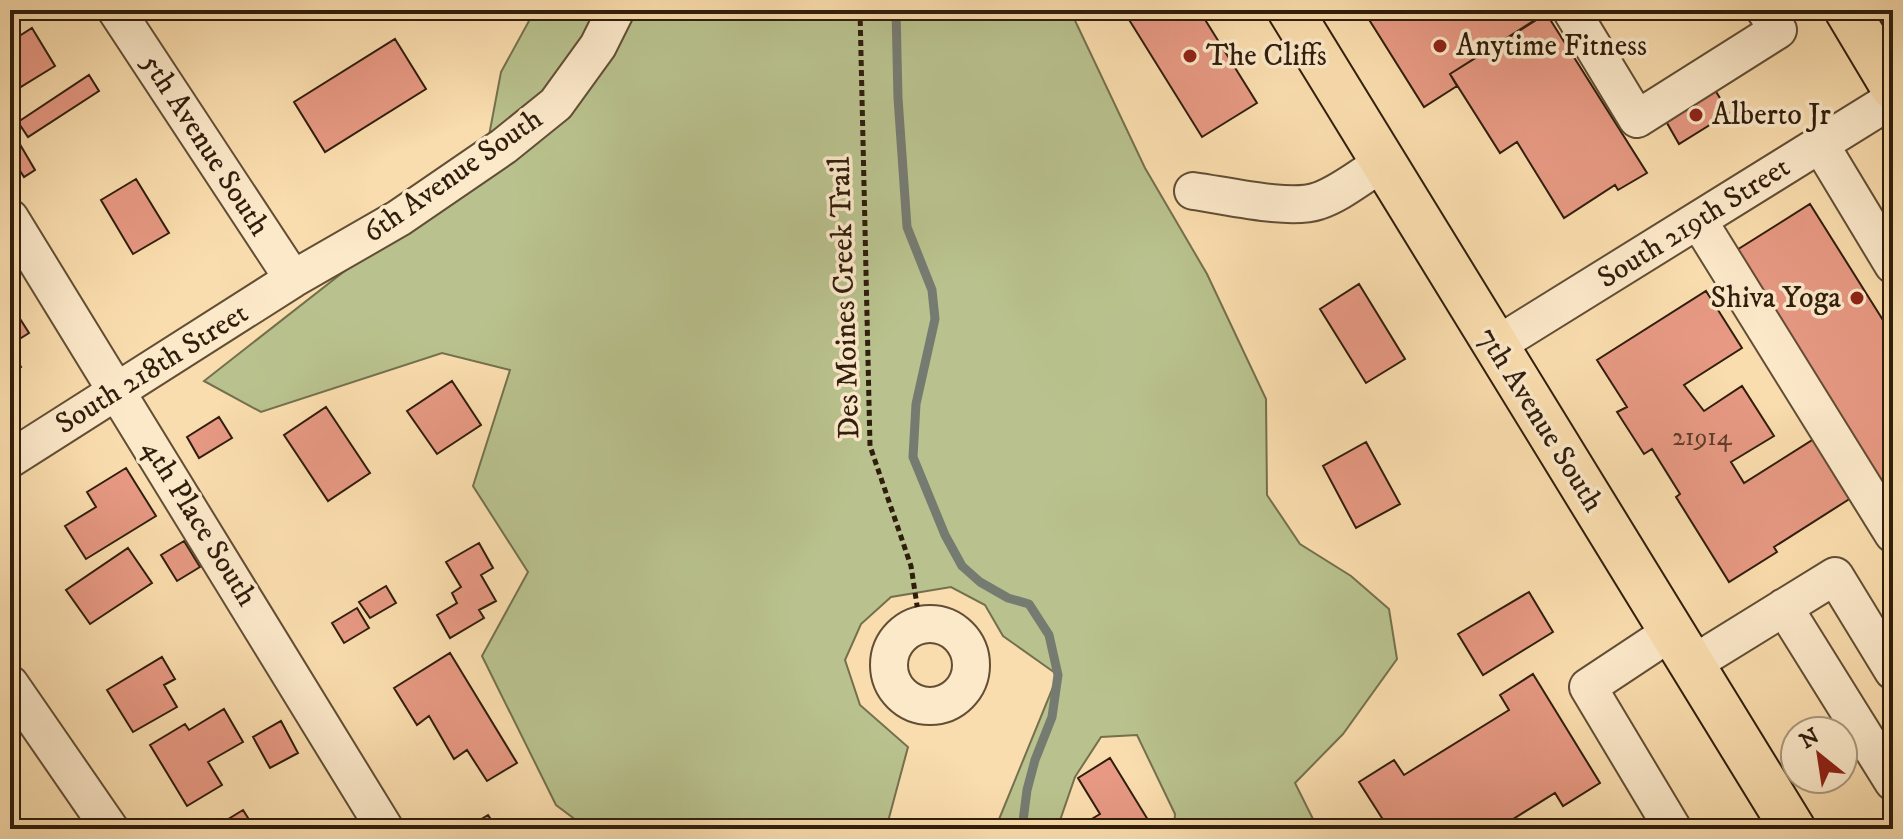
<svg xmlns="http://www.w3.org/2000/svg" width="1903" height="839" viewBox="0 0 1903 839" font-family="'IM FELL DW Pica',serif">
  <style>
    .green { fill: #b9c28e; stroke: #74704e; stroke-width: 2 }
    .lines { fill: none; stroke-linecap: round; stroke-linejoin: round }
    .stream { stroke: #767b72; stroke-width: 9 }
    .building { fill: #e79983; stroke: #301e0d; stroke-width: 2 }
    .minor-casing { stroke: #624e35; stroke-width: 40 }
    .major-casing { stroke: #301e0d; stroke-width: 48 }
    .path { stroke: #301e0d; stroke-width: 5; stroke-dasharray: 6 4; stroke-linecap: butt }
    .minor { stroke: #fce9ca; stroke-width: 36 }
    .major { stroke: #faddae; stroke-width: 44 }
    .poi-dot { fill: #8f2418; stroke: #fce9ca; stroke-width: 3 }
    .labels { text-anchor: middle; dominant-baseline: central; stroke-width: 7; stroke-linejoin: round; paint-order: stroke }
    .number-label { font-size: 26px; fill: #5e3d2a }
    .poi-label { font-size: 30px; fill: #301e0d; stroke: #fce9ca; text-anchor: start }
    .street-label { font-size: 30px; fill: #301e0d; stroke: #fce9ca }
  </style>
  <rect width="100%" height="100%" fill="#faddae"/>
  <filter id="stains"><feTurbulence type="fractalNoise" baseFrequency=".0025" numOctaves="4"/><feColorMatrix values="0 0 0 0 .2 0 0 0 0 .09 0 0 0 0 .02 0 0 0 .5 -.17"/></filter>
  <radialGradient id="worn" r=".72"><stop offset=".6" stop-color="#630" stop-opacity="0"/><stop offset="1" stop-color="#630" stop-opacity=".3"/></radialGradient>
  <path class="green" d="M 535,10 L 1070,10 L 1145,168 L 1207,274 L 1266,399 L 1267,495 L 1300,544 L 1351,576 L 1389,609 L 1397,659 L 1343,734 L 1295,783 L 1318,829 L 1174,829 L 1175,814 L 1137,735 L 1101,737 L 1075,777 L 1057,829 L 995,829 L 1058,675 L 1003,636 L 985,605 L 951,587 L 891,597 L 861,624 L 845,660 L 860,705 L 908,747 L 886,829 L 588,829 L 556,805 L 482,656 L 528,572 L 473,486 L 510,370 L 442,353 L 261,412 L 204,381 L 484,162 L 501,72 Z"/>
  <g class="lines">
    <path class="stream" d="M 896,10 L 898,98 L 907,227 L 932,290 L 935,319 L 916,404 L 913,457 L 945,535 L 962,566 L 980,582 L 1008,598 L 1029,604 L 1049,635 L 1058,675 L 1052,717 L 1035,760 L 1027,790 L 1022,829"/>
  </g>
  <path class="building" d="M 1123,10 L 1199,10 L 1257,103 L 1202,137 Z
    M 1363,10 L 1533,10 L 1538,19 L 1450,74 L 1457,86 L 1424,107 Z
    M 1546,13 L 1647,173 L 1618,190 L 1615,185 L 1564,218 L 1517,142 L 1500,153 L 1450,74 Z
    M 32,28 L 55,66 L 19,88 L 10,73 L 10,42 Z
    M 395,39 L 426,89 L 325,152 L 294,102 Z
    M 89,75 L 99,91 L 28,137 L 18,122 Z
    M 1712,85 L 1729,113 L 1679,144 L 1663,116 Z
    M 18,141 L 35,170 L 24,177 L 10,155 L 10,146 Z
    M 136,179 L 169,233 L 133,254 L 101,200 Z
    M 1810,204 L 1893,336 L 1893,477 L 1878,486 L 1732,253 Z
    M 1359,284 L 1405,359 L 1366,383 L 1320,309 Z
    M 1706,291 L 1742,348 L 1684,385 L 1704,411 L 1742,386 L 1774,436 L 1731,462 L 1744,483 L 1814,439 L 1851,498 L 1774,547 L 1777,552 L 1729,582 L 1676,497 L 1680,494 L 1652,449 L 1644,454 L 1617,412 L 1627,407 L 1597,360 Z
    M 10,303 L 29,333 L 10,345 Z
    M 10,350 L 21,367 L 10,374 Z
    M 452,381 L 481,425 L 437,454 L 407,411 Z
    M 326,407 L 370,473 L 328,501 L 284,435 Z
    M 219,417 L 232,438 L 199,458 L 187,437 Z
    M 1366,442 L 1400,504 L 1356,528 L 1323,466 Z
    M 126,468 L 156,516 L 86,559 L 65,526 L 96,507 L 87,492 Z
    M 184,541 L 200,567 L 177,581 L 161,555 Z
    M 479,543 L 493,568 L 481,575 L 496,601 L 479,610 L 484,618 L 450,638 L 437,615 L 457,603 L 452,593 L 461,587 L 446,562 Z
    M 128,548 L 152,583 L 90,624 L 66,590 Z
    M 386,586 L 396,603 L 370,618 L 359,602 Z
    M 1529,592 L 1553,632 L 1483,675 L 1458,634 Z
    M 357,608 L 369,628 L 344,643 L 332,623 Z
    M 450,653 L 517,763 L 487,781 L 467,750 L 454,759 L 429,716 L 417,725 L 394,688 Z
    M 162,657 L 175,679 L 164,685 L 177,707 L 133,732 L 107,690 Z
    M 1533,674 L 1600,783 L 1563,806 L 1555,793 L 1497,829 L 1389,829 L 1359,782 L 1394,760 L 1404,775 L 1509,710 L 1500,695 Z
    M 224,709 L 243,742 L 208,762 L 222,785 L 187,806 L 150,745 L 185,724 L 189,730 Z
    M 281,721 L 298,753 L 270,768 L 253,737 Z
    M 1110,758 L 1153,828 L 1151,829 L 1089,829 L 1085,823 L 1100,814 L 1078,778 Z
    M 243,810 L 255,829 L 212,829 Z
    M 488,815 L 497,829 L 465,829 Z
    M 1622,819 L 1629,829 L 1605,829 Z"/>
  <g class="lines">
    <defs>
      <path id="minor" d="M 116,10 L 293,279
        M 1571,10 L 1637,119 L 1778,30 L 1765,10
        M 1820,144 L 1893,265
        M 1193,191 C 1224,195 1289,211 1318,201 C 1340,194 1362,175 1383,163
        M 10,218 L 385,829
        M 1698,220 L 1893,534
        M 1495,346 L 1893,99
        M 10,459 L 293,279 L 399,218 L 504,146 L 556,104 L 598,46 L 616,10
        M 1784,607 L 1893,782
        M889 665a41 41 0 1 1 82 0a41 41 0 1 1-82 0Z
        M 1671,632 L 1588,687 L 1673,829
        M 1691,665 L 1835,576 L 1893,671
        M 10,684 L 110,829"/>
      <path id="major" d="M 1290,10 L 1793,829
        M 1847,10 L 1893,87"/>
    </defs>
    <use href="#minor" class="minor-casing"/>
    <use href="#major" class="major-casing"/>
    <path class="path" d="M 860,10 L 870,446 L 911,566 L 920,625"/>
    <use href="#minor" class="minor"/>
    <use href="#major" class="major"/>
  </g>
  <g class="poi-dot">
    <circle cx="1440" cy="46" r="8"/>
    <circle cx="1190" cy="56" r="8"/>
    <circle cx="1696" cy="115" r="8"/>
    <circle cx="1857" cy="298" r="8"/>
  </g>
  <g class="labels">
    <g class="number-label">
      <text x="1702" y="437">21914</text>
    </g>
    <g class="poi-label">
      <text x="1456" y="46">Anytime Fitness</text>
      <text x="1206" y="56">The Cliffs</text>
      <text x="1712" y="115">Alberto Jr</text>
      <text x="1841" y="298" text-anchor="end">Shiva Yoga</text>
    </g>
    <g class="street-label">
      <text transform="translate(205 145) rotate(57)">5th Avenue South</text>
      <text transform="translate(453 176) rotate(-35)">6th Avenue South</text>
      <text transform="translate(1694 223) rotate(-32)">South 219th Street</text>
      <text transform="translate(845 298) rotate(-92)">Des Moines Creek Trail</text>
      <text transform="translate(152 369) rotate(-32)">South 218th Street</text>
      <text transform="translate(1540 420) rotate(58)">7th Avenue South</text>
      <text transform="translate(199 523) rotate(58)">4th Place South</text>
    </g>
  </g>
  <rect width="1903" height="839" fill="none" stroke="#faddae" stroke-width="40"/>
  <rect x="12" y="12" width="1879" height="815" fill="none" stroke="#301e0d" stroke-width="4"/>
  <rect x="20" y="20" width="1863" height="799" fill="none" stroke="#301e0d" stroke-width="2"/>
  <g transform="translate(1819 755) rotate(330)"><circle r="38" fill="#fce9ca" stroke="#aa987e" stroke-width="2"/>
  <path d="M0-6L14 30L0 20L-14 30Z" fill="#8f2418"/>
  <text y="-12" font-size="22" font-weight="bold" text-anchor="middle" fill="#301e0d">N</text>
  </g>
  <rect width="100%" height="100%" filter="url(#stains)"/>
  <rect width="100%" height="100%" fill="url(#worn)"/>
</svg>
